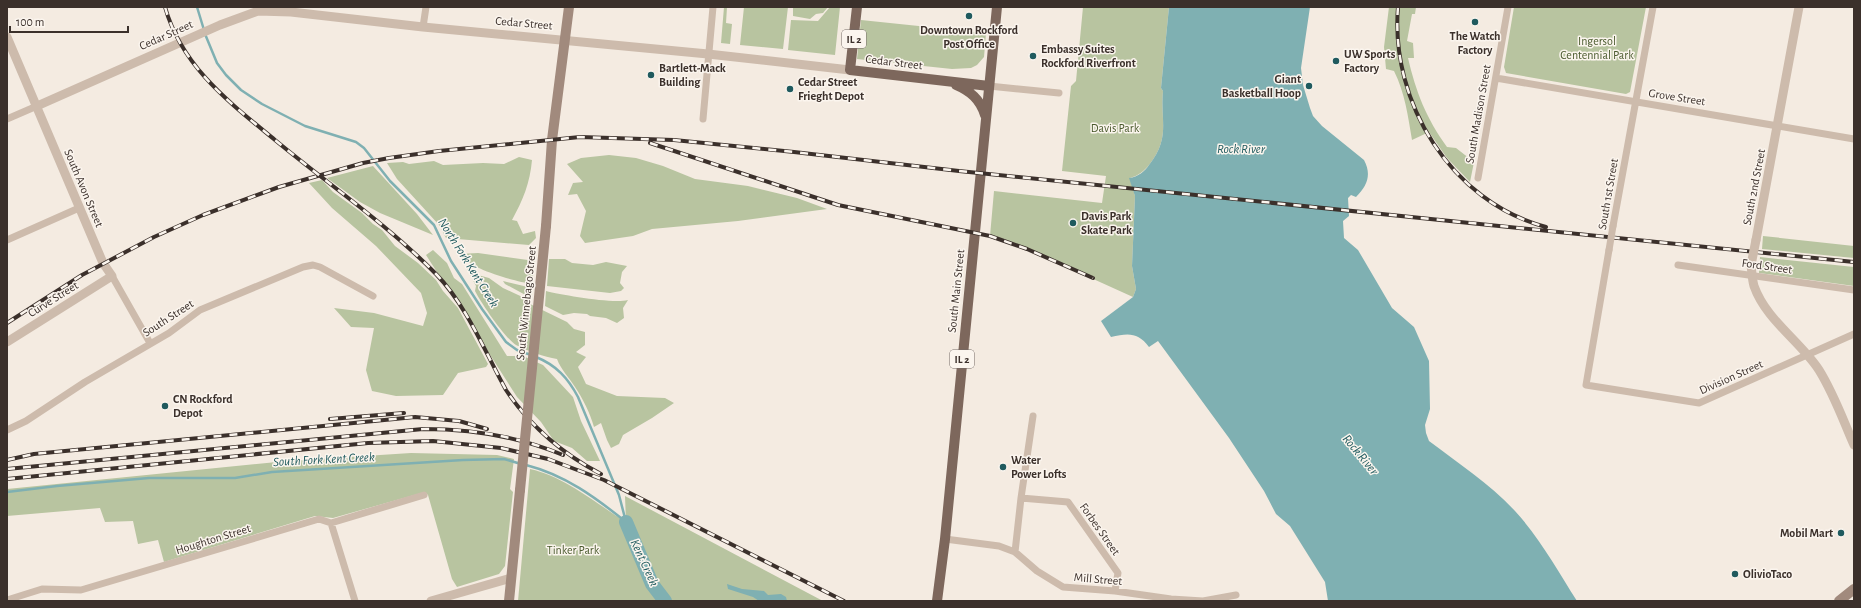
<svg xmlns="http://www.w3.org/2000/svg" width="1861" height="608" viewBox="0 0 1861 608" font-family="'Alegreya Sans',sans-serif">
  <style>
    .green { fill: #b8c4a0 }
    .water { fill: #7fb0b2 }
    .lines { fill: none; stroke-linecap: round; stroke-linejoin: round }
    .stream { stroke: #7fb0b2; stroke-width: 2.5 }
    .river { stroke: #7fb0b2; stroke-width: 14 }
    .minor { stroke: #cdbbac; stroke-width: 7 }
    .tertiary { stroke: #cdbbac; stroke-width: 9 }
    .secondary { stroke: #a18a7d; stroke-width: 10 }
    .primary { stroke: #7d675c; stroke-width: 10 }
    .rail-casing { stroke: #3b302b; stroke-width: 4 }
    .rail { stroke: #fbf5ee; stroke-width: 2.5; stroke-dasharray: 8; stroke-linecap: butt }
    .minor-bridge { stroke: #cdbbac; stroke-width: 7 }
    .tertiary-bridge { stroke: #cdbbac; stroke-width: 9 }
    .secondary-bridge { stroke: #a18a7d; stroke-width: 10 }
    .poi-dot { fill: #1f5a5e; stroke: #fbf5ee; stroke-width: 1.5 }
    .labels { text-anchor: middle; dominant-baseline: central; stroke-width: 3; stroke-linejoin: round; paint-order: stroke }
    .shield { fill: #fbf5ee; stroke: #756b66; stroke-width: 1 }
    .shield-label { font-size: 11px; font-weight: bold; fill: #3b302b }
    .street-label { font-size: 12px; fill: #3b302b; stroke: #fbf5ee }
    .poi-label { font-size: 12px; font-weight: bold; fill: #3b302b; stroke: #fbf5ee; text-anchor: start }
    .park-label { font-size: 12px; fill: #4a5a2e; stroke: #fbf5ee }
    .water-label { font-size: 13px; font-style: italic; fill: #1f5a5e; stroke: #fbf5ee }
  </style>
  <rect width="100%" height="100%" fill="#f4ebe1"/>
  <path class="green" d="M 724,7 L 727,7 L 726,23 L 732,24 L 730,44 L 721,43 Z
    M 744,7 L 788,7 L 783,49 L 740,45 Z
    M 793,7 L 828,7 L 823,13 L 816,14 L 810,19 L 793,16 Z
    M 830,7 L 840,7 L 835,55 L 788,50 L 791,20 L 818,21 Z
    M 1083,7 L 1169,7 L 1161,88 L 1163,91 C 1160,121 1171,137 1149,165 C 1144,171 1138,176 1130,178 L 1135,196 L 1132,266 L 1136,289 L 1133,297 L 1027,249 L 990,236 L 994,191 L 1102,203 L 1106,176 L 1062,171 L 1071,86 L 1076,81 Z
    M 1389,7 L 1416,7 L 1415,14 L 1412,14 L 1407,41 L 1413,43 L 1414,58 L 1408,58 C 1416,92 1426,118 1447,147 L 1456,148 L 1474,162 L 1470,182 L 1447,158 L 1429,132 L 1412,140 C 1408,116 1405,93 1394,71 L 1386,69 L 1384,47 Z
    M 1514,7 L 1646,7 L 1630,92 L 1626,94 L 1506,73 L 1504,67 Z
    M 861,20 L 986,33 L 984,57 L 977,65 L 971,68 L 952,69 L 857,59 Z
    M 609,155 L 636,158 L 663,166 L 695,179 L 748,186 L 797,198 L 827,209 L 738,221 L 652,229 L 633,236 L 585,243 L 580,236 L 586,211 L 577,194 L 568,195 L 573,183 L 583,182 L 567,164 L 581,158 Z
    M 519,157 L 532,160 C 530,183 523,200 512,220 L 517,221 L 523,234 L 535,231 L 536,238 L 529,245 L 446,238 L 439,225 L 397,179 L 387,163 L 403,162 L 409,164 L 434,161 L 443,165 L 483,163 L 504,164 Z
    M 373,166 L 417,214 L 433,235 L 380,213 L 360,202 L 327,178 Z
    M 322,180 L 333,192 L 362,213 L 373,224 L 382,230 L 395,246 L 418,263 L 436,280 L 443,291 L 458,308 L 488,364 L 486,367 L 458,373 L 443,395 L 396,396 L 372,391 L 366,370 L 374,328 L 351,327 L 334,308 L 374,313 L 423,326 L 427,313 L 421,293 L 376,246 L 332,208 L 309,183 Z
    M 1763,236 L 1854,246 L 1854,258 L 1762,249 Z
    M 433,250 L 447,263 L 454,278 L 462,284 L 507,356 L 523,356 L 543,365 L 573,397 L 581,421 L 600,461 L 587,461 L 572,448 L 554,441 L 541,422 L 517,397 L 426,255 Z
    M 478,253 L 535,261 L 532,284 C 514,281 469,269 459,254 Z
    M 1760,257 L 1854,267 L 1854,286 L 1759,273 Z
    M 549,259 L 565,259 L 572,263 L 593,265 L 606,262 L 627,266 L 622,272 L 620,283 L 624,288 L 621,291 L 610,293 L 547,286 Z
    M 466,267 L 478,275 L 489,278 L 503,288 L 531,301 L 530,304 L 567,322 L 574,329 L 585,332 L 585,345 L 576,352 L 586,357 L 578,367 L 586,384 L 617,396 L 665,398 L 674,403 L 652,418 L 623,435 L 619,444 L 611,448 L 607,440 L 601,423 L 594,427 C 590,413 583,399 575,387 C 569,377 561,370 557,359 C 544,357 528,351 516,345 C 505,338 481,303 475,291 L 476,286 Z
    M 503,281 L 532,288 L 531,298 L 505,284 Z
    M 546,291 C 562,295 613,304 628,300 L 623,308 L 624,318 L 617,323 L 606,318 L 590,316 L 587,314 L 574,313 L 563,315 L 545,306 Z
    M 411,453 L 497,455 L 514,459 L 510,489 L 513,492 L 505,566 L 499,574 L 457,587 L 452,579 L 428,495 L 425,492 L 333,518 L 315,516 L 164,562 L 158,540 L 138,544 L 133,521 L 105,522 L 100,508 L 7,516 L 7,489 L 287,461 Z
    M 530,469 C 566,477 595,503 626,522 L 625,496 L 823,601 L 518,601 Z"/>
  <path class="water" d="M 1169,7 L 1310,7 L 1301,68 L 1303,85 L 1310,108 L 1313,116 L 1322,126 L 1364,160 C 1372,175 1367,186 1356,197 L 1351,195 L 1348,198 L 1349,216 L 1343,221 L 1344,238 L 1358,250 L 1392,308 L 1414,327 L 1429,361 L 1430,409 L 1425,425 L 1426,433 L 1429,441 C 1458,463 1490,484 1515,511 C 1539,537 1558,571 1577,601 L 1328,601 L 1325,582 L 1290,526 L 1276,514 L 1264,491 L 1229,438 L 1158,341 L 1149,347 C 1138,332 1128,333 1111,337 L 1101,321 L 1133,297 L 1136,289 L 1132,266 L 1135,196 L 1129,178 C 1138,177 1145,171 1149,165 C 1171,137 1160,121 1163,91 L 1161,88 Z
    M 727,584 L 742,589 L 764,591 L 768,595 L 781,594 L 786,597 L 787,601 L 759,601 L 753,597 L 728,589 Z"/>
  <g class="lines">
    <path class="stream" d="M 197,7 L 204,30
      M 205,34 L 217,63 L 226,75 L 241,90 L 262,104 L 305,126 L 356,142 L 364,148 L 390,181 L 434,225 L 451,261 L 482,309 L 506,342 L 517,350 L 531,355
      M 536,357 C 556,365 568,378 578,397 L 619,495 L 626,522
      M 526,465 C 565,475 595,497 626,522
      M 7,492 L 57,486 L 149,478 L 235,478 L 272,472 L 463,460 L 504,459 L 521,464"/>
    <path class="river" d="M 626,522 L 652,584 L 665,601"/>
    <path class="minor" d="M 423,27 L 426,7
      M 1496,78 L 1854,139
      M 989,86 L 1059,93
      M 7,119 L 37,106
      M 703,119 L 713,7
      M 1478,178 L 1508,7
      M 1613,226 L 1653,7
      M 7,240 L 79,208
      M 1609,250 L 1586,385 L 1699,403 L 1854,334
      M 1678,265 L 1854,290
      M 112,276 L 150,343
      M 7,430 L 26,421 L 85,382 L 169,333 L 200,310 L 303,267 L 313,265 L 320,267 L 373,296
      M 1021,498 L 1068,502 L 1118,573 L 1115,591
      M 331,523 L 355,601
      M 945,539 L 999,546 L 1015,552 L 1037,571 L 1063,587 L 1115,591 L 1171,599 L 1203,601 L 1236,595
      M 1015,552 L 1021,498 L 1033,416
      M 7,600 L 42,589 L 81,590 L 319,519 L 331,523 L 424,495"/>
    <path class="tertiary" d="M 7,37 L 103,263 L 112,276 L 7,342
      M 37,106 L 220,25 L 258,11 L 291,12 L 423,27 L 708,54 L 850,70
      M 1756,240 L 1799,7
      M 1751,265 C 1752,272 1752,279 1754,286 C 1766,320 1800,341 1819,370 C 1834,394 1843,420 1854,445
      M 431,601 L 511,578"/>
    <path class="secondary" d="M 546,226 L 552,140 L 569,7
      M 509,601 L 520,490
      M 1839,601 L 1854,589"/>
    <path class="primary" d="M 857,7 L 850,70 L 989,86
      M 956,85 C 970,91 980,99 985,115
      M 937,601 L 945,539 L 997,7"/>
    <defs>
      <path id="rail" d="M 165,7 C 182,67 229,102 275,140 C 328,184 387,224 436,274 C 467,306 485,352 506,390 C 530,426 563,454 601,474
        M 1398,7 C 1390,102 1451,202 1546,227
        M 650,143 L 838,205 L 990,236 L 1027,249 L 1093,278
        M 7,323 L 82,275 L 154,237 L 203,215 L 279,187 L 363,163 L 389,158 L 439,151 L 580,137 L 674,140 L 794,152 L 959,171 L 1854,262
        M 330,419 L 404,413
        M 7,460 L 34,454 L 415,417 L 459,421 L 487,429
        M 7,469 L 423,429 C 472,429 518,436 563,455
        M 7,479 L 368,443 L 433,441 L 501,448 L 548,459 L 604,480 L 844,601"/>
    </defs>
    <use href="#rail" class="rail-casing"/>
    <use href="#rail" class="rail"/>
    <path class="minor-bridge" d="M 1609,250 L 1613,226"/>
    <path class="tertiary-bridge" d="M 1751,265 L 1756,240"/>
    <path class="secondary-bridge" d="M 520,490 L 546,226"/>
  </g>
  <g class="poi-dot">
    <circle cx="969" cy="16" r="4"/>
    <circle cx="1475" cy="22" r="4"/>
    <circle cx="1033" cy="56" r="4"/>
    <circle cx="1336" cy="61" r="4"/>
    <circle cx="651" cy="75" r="4"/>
    <circle cx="1309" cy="86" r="4"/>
    <circle cx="790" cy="89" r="4"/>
    <circle cx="1073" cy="223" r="4"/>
    <circle cx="165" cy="406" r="4"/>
    <circle cx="1003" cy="467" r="4"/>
    <circle cx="1841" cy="533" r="4"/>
    <circle cx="1735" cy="574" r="4"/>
  </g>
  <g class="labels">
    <g class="shield">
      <rect x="842" y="30" width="24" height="18" rx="3"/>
      <rect x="950" y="350" width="24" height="18" rx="3"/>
    </g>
    <g class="shield-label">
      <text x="854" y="39">IL 2</text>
      <text x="962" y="359">IL 2</text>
    </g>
    <g class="street-label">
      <text transform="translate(524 23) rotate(5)">Cedar Street</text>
      <text transform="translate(166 35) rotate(-24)">Cedar Street</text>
      <text transform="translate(894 62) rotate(7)">Cedar Street</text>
      <text transform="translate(1677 97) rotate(9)">Grove Street</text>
      <text transform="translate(1478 114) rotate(-80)">South Madison Street</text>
      <text transform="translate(1754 187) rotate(-79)">South 2nd Street</text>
      <text transform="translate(84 188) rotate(67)">South Avon Street</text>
      <text transform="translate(1608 194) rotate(-80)">South 1st Street</text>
      <text transform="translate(1767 266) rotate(8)">Ford Street</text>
      <text transform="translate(956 291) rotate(-84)">South Main Street</text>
      <text transform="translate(53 299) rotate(-32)">Curve Street</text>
      <text transform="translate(526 303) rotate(-84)">South Winnebago Street</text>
      <text transform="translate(168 318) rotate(-33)">South Street</text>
      <text transform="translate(1731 377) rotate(-24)">Division Street</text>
      <text transform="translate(1100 529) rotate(55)">Forbes Street</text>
      <text transform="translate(213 539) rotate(-17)">Houghton Street</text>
      <text transform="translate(1098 579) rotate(5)">Mill Street</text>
    </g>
    <g class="poi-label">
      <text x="969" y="30" text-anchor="middle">Downtown Rockford<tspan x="969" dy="14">Post Office</tspan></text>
      <text x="1475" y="36" text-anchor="middle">The Watch<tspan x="1475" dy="14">Factory</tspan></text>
      <text x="1041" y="49">Embassy Suites<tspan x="1041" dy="14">Rockford Riverfront</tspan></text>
      <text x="1344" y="54">UW Sports<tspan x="1344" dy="14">Factory</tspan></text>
      <text x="659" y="68">Bartlett-Mack<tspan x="659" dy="14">Building</tspan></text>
      <text x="1301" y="79" text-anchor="end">Giant<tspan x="1301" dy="14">Basketball Hoop</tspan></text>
      <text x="798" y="82">Cedar Street<tspan x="798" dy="14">Frieght Depot</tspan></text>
      <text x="1081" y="216">Davis Park<tspan x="1081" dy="14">Skate Park</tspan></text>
      <text x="173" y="399">CN Rockford<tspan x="173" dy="14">Depot</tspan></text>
      <text x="1011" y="460">Water<tspan x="1011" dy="14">Power Lofts</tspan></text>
      <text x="1833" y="533" text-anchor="end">Mobil Mart</text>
      <text x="1743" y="574">OlivioTaco</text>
    </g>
    <g class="park-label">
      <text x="1597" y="41">Ingersol<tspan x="1597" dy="14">Centennial Park</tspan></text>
      <text x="1115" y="128">Davis Park</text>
      <text x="573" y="550">Tinker Park</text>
    </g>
    <g class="water-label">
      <text x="1241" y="149">Rock River</text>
      <text transform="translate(468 263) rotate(58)">North Fork Kent Creek</text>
      <text transform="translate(1360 455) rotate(50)">Rock River</text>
      <text transform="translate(324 460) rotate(-3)">South Fork Kent Creek</text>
      <text transform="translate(644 563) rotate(65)">Kent Creek</text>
    </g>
  </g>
  <rect width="1861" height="608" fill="none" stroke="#3b302b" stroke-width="16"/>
  <path d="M10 26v6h118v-6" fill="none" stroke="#3b302b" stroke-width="2"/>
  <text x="16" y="26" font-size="12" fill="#3b302b" stroke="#fbf5ee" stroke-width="3" paint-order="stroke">100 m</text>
</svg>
